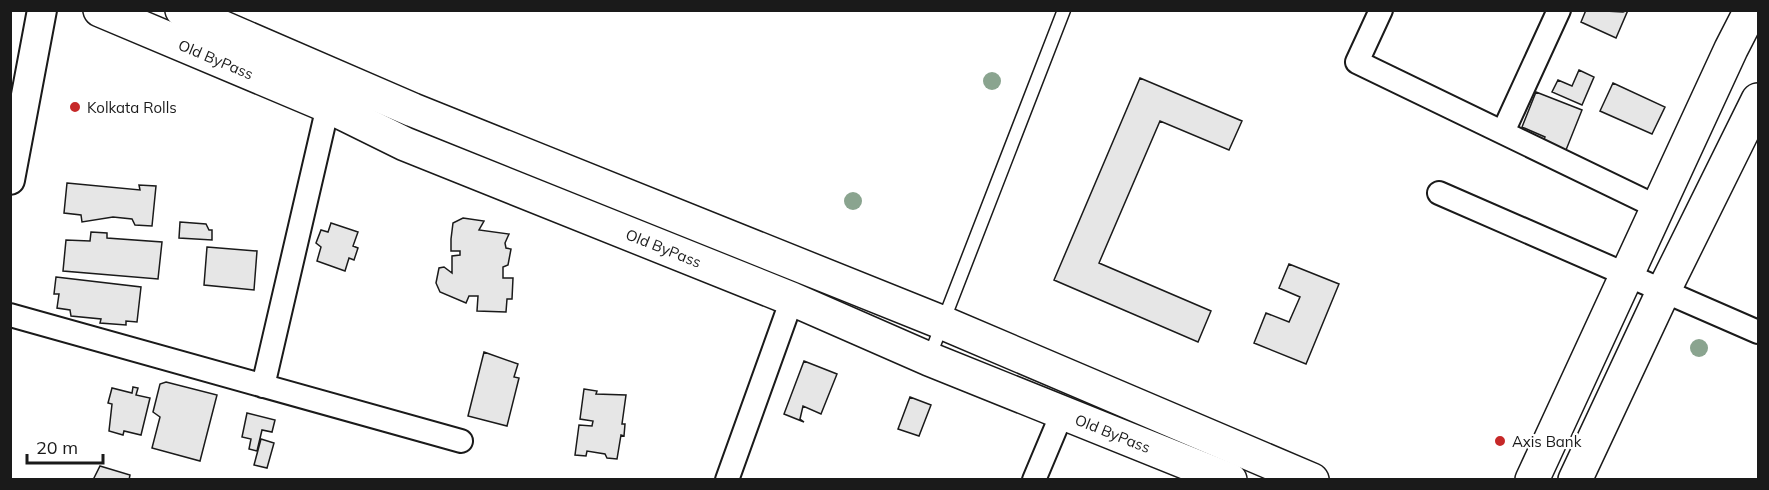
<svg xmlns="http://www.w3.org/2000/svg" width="1769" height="490" viewBox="0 0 1769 490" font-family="Mulish,sans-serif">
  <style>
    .building { fill: #e6e6e6; stroke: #1a1a1a; stroke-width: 1.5 }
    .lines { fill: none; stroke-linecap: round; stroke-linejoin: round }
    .service-casing { stroke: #1a1a1a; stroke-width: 15 }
    .minor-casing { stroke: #1a1a1a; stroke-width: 26 }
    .tertiary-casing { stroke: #1a1a1a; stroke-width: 32 }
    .primary-casing { stroke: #1a1a1a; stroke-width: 36 }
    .service { stroke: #fff; stroke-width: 12 }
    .minor { stroke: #fff; stroke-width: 22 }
    .tertiary { stroke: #fff; stroke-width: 28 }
    .primary { stroke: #fff; stroke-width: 33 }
    .tree { fill: #8aa48f }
    .poi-dot { fill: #c62828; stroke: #fff; stroke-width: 2 }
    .labels { text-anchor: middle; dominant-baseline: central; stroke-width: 4.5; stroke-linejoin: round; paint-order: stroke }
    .street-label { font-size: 15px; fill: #1a1a1a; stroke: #fff }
    .poi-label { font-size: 15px; fill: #1a1a1a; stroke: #fff; text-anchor: start }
  </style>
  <rect width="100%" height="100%" fill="#fff"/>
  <path class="building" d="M 1586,10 L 1623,12 L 1628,10 L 1616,38 L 1581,22 Z
    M 1579,70 L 1594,77 L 1582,105 L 1552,92 L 1558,80 L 1572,86 Z
    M 1140,78 L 1242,121 L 1229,150 L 1160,121 L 1099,263 L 1211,311 L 1198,342 L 1054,280 Z
    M 1613,83 L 1665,107 L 1652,134 L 1600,111 Z
    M 1536,92 L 1582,110 L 1564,155 L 1543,142 L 1545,137 L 1522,127 Z
    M 67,183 L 140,190 L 139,185 L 156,186 L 152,226 L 135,225 L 132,219 L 113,217 L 82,222 L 81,215 L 64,213 Z
    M 463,218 L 484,221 L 479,230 L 509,234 L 505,243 L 506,248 L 511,249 L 508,265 L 503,267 L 503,278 L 513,278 L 512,299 L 507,299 L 506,312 L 477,311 L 478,296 L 469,296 L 466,303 L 440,292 L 436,283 L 439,268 L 444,267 L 452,273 L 452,256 L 460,255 L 460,251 L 451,251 L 451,239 L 453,223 Z
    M 180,222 L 206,224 L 209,230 L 212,230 L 212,240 L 179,238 Z
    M 331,223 L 358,232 L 353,246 L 358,248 L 354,260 L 349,258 L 345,271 L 317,261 L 321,247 L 316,243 L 321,230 L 328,232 Z
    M 91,232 L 107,233 L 107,238 L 162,242 L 158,279 L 63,271 L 66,240 L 90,241 Z
    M 207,247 L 257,251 L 254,290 L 204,285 Z
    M 1289,264 L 1339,284 L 1306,364 L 1254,343 L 1266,313 L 1289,322 L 1300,297 L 1279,288 Z
    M 56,277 L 141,287 L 137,322 L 126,321 L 126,325 L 100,323 L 101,319 L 71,316 L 70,310 L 57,308 L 59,294 L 54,294 Z
    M 484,352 L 518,364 L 514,377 L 519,378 L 507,426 L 468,416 Z
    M 804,361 L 837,374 L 821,414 L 803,406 L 800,419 L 804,422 L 784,414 Z
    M 166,382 L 217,395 L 200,461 L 152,448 L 160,417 L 153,412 L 160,384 Z
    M 133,387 L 138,388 L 136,395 L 150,398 L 141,435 L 124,431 L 123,435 L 109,431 L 112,404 L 108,403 L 112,388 L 132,393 Z
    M 584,389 L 597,391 L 596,394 L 626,395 L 622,424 L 625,424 L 624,436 L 621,435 L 617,459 L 607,458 L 605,454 L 587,451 L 586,456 L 575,455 L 579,425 L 592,426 L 593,421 L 580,419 Z
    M 910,397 L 931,405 L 919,436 L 898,429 Z
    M 247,413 L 275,420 L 272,432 L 262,430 L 257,451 L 249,449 L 251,439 L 242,437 Z
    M 261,439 L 274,443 L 267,468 L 254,465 Z
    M 100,466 L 130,475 L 129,480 L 93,480 Z"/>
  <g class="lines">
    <defs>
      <path id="service" d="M 929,358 L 1064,10"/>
      <path id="minor" d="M 1381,10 L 1357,62 L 1657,207
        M 1503,132 L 1559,10
        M 1439,193 L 1758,332
        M 10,315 L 461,441
        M 263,386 L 328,106
        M 727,480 L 792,299
        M 1034,480 L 1063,411"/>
      <path id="tertiary" d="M 10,180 L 42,10"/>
      <g id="primary">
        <path id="s1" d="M 100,10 L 328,106 L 405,144 L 792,299 L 929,359 L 1230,480"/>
        <path d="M 182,10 L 413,110 L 941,322 L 1312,480"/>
        <path d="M 1532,480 L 1731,49 L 1751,10"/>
        <path d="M 1575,480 L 1664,290 L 1758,100"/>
      </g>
    </defs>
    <use href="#service" class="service-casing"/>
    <use href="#minor" class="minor-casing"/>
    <use href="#tertiary" class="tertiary-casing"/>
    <use href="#primary" class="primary-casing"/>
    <use href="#service" class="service"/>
    <use href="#minor" class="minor"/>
    <use href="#tertiary" class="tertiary"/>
    <use href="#primary" class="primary"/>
  </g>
  <g class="tree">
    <circle cx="992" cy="81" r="9"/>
    <circle cx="853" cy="201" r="9"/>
    <circle cx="1699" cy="348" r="9"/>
  </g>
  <g class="poi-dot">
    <circle cx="75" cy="107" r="6"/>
    <circle cx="1500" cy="441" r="6"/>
  </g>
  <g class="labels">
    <g class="street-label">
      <text stroke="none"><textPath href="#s1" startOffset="126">Old ByPass</textPath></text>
      <text stroke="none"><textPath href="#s1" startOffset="612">Old ByPass</textPath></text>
      <text stroke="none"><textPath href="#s1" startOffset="1098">Old ByPass</textPath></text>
    </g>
    <g class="poi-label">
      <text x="87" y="107">Kolkata Rolls</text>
      <text x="1512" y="441">Axis Bank</text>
    </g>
  </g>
  <rect width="1769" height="490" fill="none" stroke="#1a1a1a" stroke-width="24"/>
  <path d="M27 454v9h76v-9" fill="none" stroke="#1a1a1a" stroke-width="3"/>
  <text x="36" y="454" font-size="18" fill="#1a1a1a" stroke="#ffffff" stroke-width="4.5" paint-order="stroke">20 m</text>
</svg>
